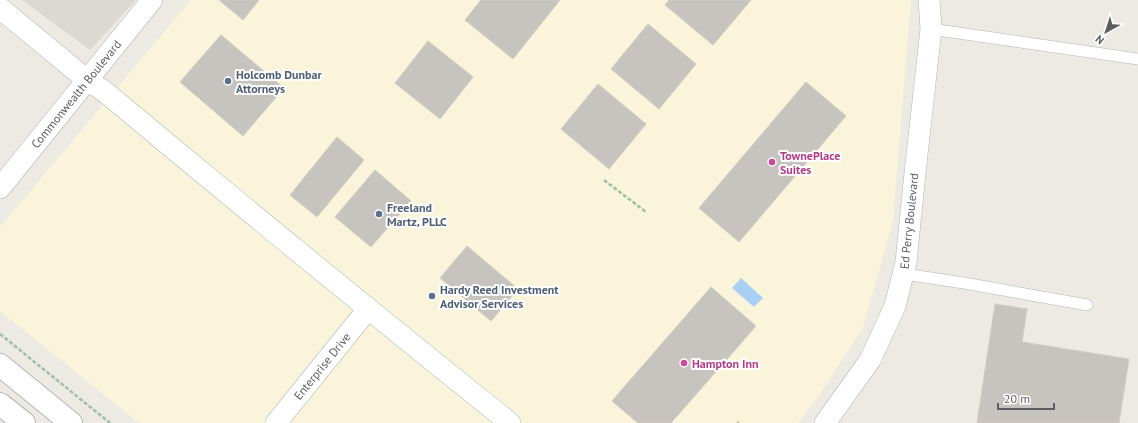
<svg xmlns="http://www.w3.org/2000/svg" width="1138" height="423" viewBox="0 0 1138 423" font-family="'PT Sans',sans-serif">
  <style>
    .commercial { fill: #f9f4da }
    .education { fill: #dbd9d1 }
    .water { fill: #a9cff5 }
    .building { fill: #c7c4bf; stroke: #d0ccc1 }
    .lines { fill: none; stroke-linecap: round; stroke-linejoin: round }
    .lane-casing { stroke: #b3b4b8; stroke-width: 12 }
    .street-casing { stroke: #b3b4b8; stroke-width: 22 }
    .secondary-casing { stroke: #b4b6bb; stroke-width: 24 }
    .path { stroke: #9cc1a8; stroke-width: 2.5; stroke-dasharray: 4 2; stroke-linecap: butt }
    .lane { stroke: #fff; stroke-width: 11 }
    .street { stroke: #fff; stroke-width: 21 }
    .secondary { stroke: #fff; stroke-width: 22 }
    .service-dot { fill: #5c6f8a; stroke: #fff; stroke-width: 1.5 }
    .hotel-dot { fill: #d1479c; stroke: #fff; stroke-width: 1.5 }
    .labels { text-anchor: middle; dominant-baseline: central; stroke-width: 4; stroke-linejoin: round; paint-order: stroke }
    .service-label { font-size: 12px; font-weight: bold; fill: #4e5e75; stroke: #fff; text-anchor: start }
    .street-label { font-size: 12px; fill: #5b5d61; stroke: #fff }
    .hotel-label { font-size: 12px; font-weight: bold; fill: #b23c85; stroke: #fff; text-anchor: start }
  </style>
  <rect width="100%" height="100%" fill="#eceae2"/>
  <path class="commercial" d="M 191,0 L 911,0 L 893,221 L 863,328 L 820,394 L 798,423 L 139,423 L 0,311 L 0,227 Z"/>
  <path class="education" d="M 22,0 L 136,0 L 90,50 Z"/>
  <path class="water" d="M 741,278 L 763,298 L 754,307 L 732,288 Z"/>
  <path class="building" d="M 219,0 L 259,0 L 243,20 Z
    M 481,0 L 560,0 L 513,59 L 465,20 Z
    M 669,0 L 751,0 L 713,45 L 665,5 Z
    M 648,24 L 696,64 L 659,109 L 611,69 Z
    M 221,35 L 284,88 L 243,136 L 180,82 Z
    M 428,41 L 473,77 L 440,119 L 395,83 Z
    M 806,82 L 846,116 L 739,242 L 699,208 Z
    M 598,84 L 646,124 L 609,169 L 561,129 Z
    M 337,137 L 364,160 L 317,217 L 290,195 Z
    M 375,170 L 411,201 L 371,247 L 335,217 Z
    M 467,246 L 518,289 L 491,321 L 440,278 Z
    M 711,287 L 756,326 L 671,423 L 638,423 L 612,401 Z
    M 995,304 L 1027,309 L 1022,342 L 1129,359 L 1119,423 L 977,423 Z"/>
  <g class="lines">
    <defs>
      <path id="lane" d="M 931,29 L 1138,59
        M 904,274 L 964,283 L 1087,305"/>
      <path id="street" d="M 0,8 L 87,80 L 104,91 C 238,203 374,314 510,423
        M 0,188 L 152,0
        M 276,423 L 368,309
        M 825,423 L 870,360 L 895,306 L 906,262 L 915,173 L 931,29 L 929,0"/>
      <path id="secondary" d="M 0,365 L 71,423
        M 0,404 L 24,423"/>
    </defs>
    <use href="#lane" class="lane-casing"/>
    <use href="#street" class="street-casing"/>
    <use href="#secondary" class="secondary-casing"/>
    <path class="path" d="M 604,180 L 646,212
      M 0,334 L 110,423
      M 737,422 L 739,423"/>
    <use href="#lane" class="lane"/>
    <use href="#street" class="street"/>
    <use href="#secondary" class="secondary"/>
  </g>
  <g class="service-dot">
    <circle cx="228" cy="81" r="4"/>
    <circle cx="379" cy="214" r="4"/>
    <circle cx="432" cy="296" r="4"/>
  </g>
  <g class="hotel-dot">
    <circle cx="772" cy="162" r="4"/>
    <circle cx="684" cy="363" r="4"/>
  </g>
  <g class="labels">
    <g class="service-label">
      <text x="236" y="74">Holcomb Dunbar<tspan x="236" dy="14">Attorneys</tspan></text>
      <text x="387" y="207">Freeland<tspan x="387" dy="14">Martz, PLLC</tspan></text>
      <text x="440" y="289">Hardy Reed Investment<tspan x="440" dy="14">Advisor Services</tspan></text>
    </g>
    <g class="street-label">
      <text transform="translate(76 94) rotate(-51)">Commonwealth Boulevard</text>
      <text transform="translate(909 221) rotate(-84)">Ed Perry Boulevard</text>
      <text transform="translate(322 366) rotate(-51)">Enterprise Drive</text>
    </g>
    <g class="hotel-label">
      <text x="780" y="155">TownePlace<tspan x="780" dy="14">Suites</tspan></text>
      <text x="692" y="363">Hampton Inn</text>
    </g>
  </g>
  <g transform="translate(1106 32) rotate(219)" stroke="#ffffff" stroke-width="3" paint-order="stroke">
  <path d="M0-3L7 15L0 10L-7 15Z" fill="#5b5d61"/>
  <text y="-6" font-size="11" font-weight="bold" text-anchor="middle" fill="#5b5d61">N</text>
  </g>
  <path d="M998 403v6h56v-6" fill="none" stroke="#5b5d61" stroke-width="2"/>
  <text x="1004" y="403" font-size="12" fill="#5b5d61" stroke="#ffffff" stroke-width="3" paint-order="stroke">20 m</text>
</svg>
